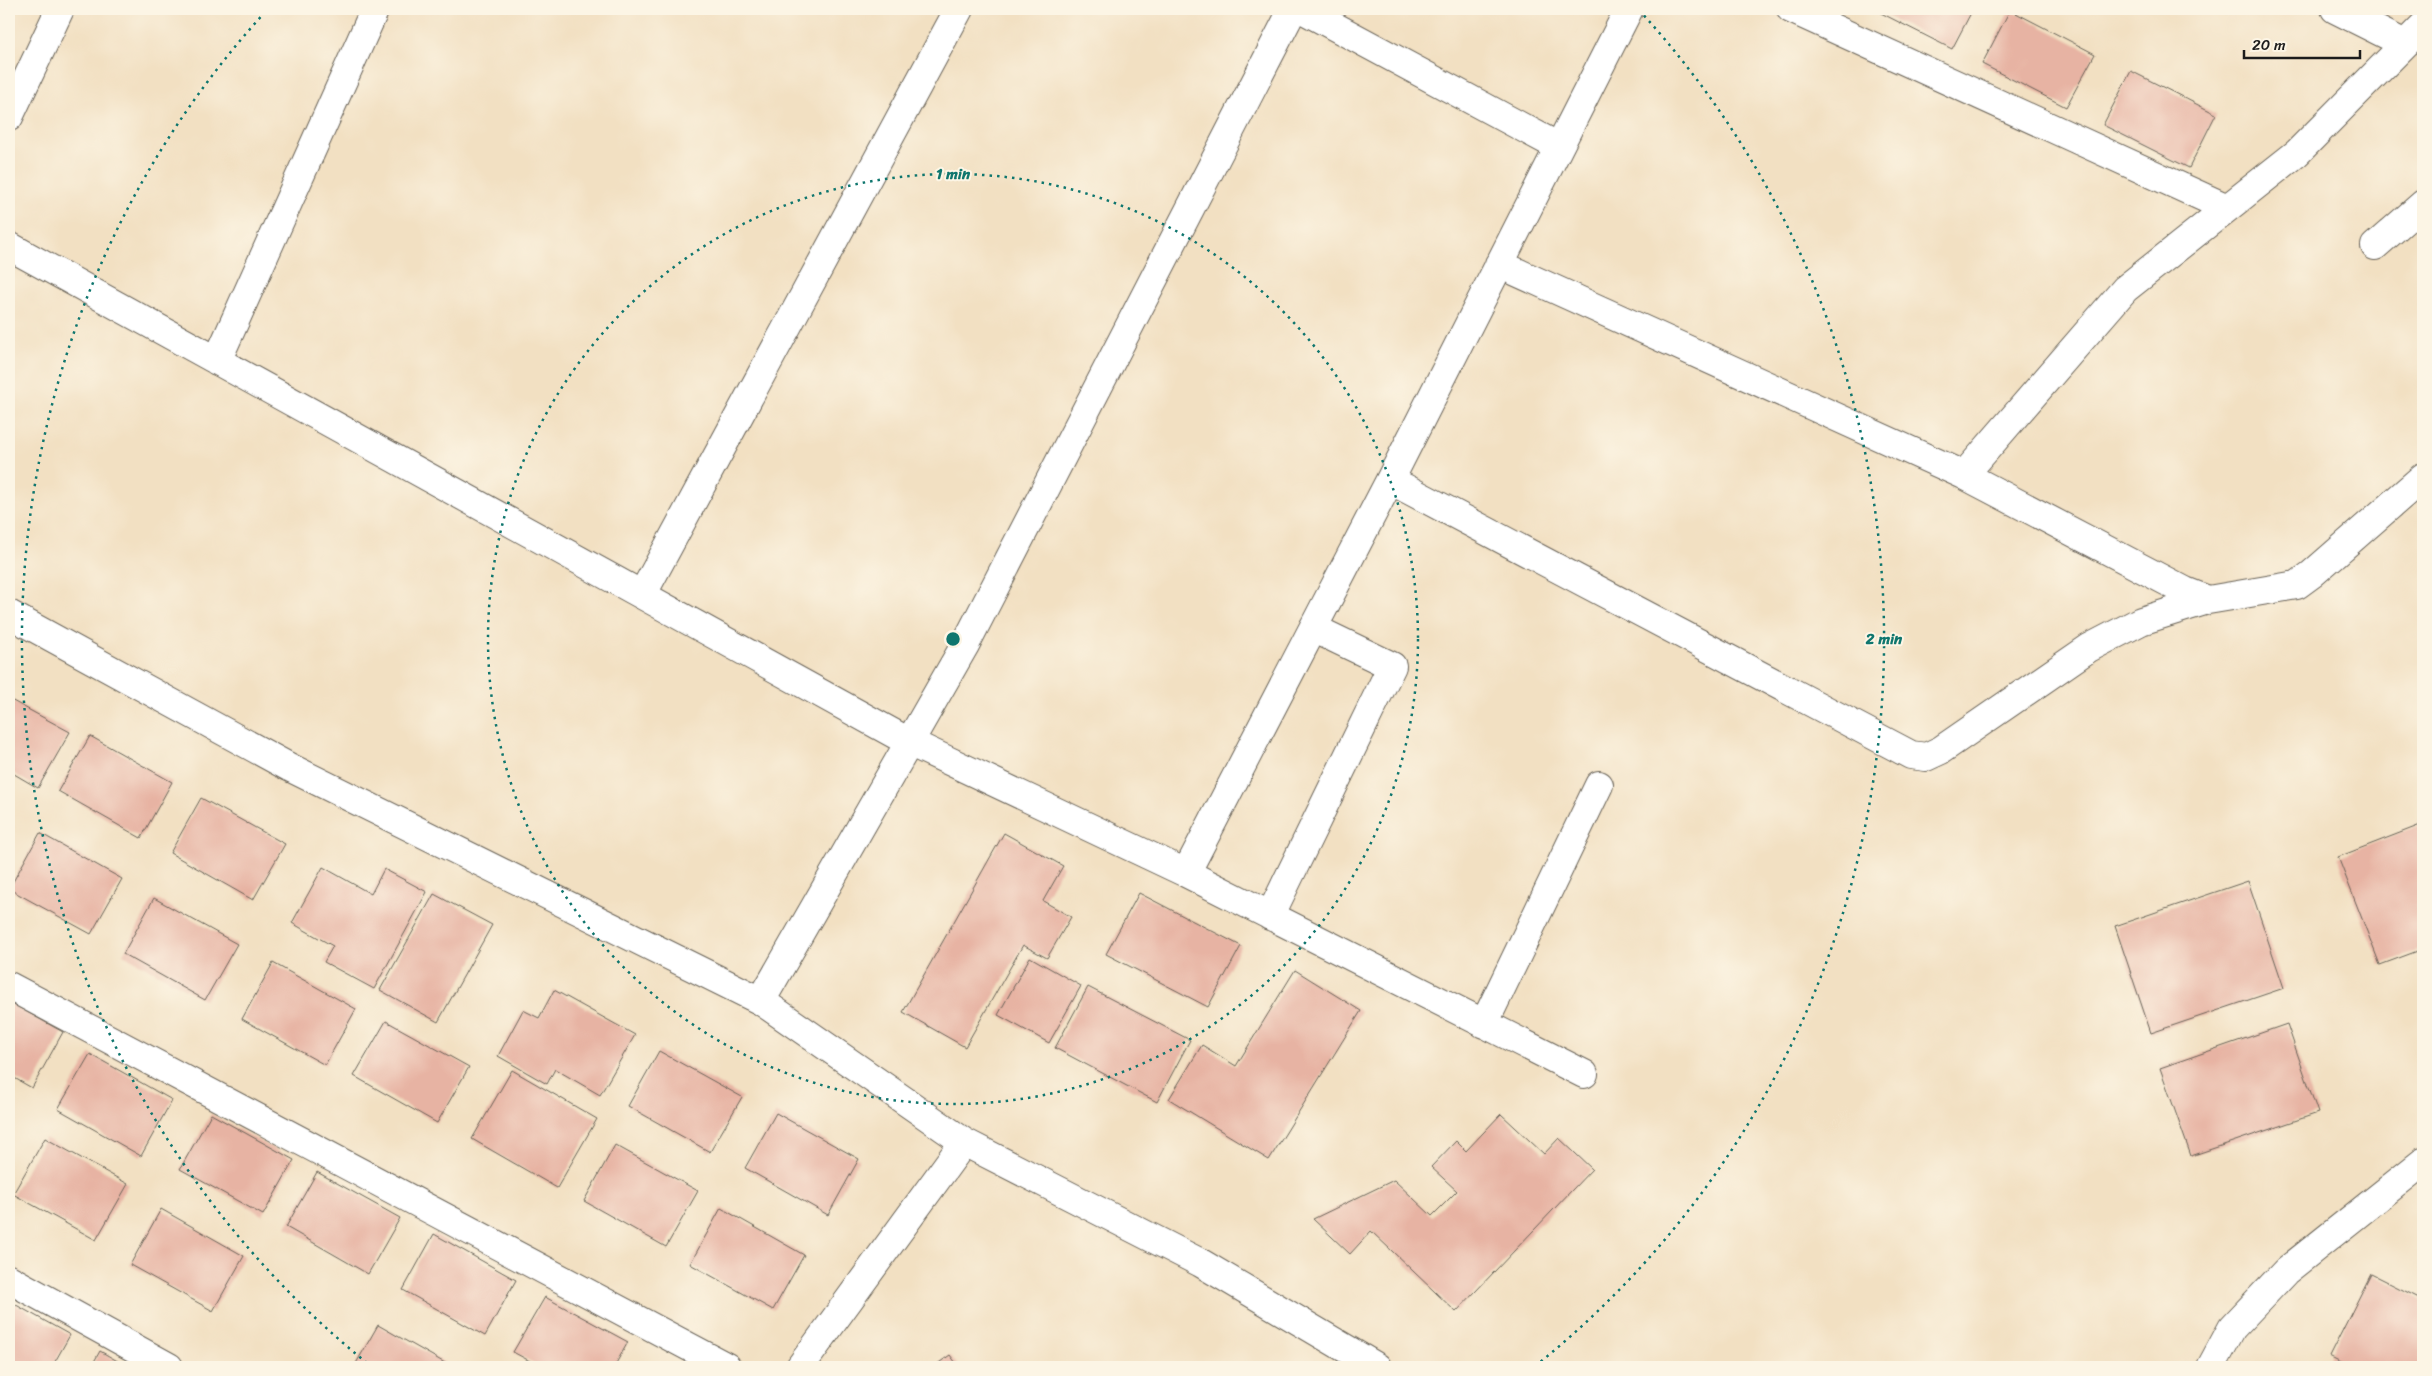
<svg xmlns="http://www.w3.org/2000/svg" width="2432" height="1376" viewBox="0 0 2432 1376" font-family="Sriracha,sans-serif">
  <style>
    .building { fill: #e7b3a3 }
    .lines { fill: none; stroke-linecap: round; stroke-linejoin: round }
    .minor-casing { stroke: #676156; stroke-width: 30 }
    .minor { stroke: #fff; stroke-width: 28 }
    .ring { fill: none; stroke: #0f766e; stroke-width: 2.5; stroke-dasharray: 2.5 5 }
    .centre { fill: #0f766e; stroke: #fcf5e5; stroke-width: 2.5 }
    .ring-label { font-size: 15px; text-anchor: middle; font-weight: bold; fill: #0f766e; stroke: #fcf5e5; stroke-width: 4; stroke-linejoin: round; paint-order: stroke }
  </style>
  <rect width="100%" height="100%" fill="#fcf5e5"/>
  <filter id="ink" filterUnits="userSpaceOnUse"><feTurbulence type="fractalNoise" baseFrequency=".02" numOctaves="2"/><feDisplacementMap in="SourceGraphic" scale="10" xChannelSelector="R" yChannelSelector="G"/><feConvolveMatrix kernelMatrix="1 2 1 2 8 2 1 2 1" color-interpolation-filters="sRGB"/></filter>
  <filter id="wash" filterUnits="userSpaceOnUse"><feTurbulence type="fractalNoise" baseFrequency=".0096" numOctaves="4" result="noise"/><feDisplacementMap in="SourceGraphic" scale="20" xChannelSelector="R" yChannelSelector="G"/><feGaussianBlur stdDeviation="1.12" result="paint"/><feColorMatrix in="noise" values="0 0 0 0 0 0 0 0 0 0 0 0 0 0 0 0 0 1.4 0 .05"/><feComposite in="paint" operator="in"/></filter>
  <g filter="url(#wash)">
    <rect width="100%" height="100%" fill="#f2e0c2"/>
    <g id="blocks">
      <path class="building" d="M 1873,9 L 1973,9 L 1952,49 Z
        M 2010,10 L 2095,54 L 2066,107 L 1982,64 Z
        M 2131,71 L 2216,114 L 2189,168 L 2103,125 Z
        M 9,699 L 70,732 L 38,788 L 9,771 Z
        M 90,736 L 172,782 L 141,838 L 58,791 Z
        M 201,798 L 285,844 L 253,900 L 170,853 Z
        M 2423,824 L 2423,949 L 2380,965 L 2338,857 Z
        M 40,833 L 122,879 L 91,934 L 9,889 Z
        M 1004,833 L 1063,866 L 1043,901 L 1071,917 L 1047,958 L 1023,945 L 965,1047 L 903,1012 Z
        M 323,867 L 371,894 L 384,869 L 427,892 L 374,989 L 324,962 L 333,946 L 292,923 Z
        M 2248,881 L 2284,988 L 2151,1033 L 2115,926 Z
        M 1139,893 L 1241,946 L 1208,1007 L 1106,954 Z
        M 434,894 L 492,925 L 438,1022 L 380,990 Z
        M 154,898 L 237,944 L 205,1000 L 123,954 Z
        M 1030,957 L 1081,986 L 1049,1043 L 998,1015 Z
        M 273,963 L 356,1009 L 325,1065 L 242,1019 Z
        M 1295,970 L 1361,1011 L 1269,1160 L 1169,1099 L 1202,1045 L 1236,1066 Z
        M 1088,987 L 1190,1040 L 1157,1102 L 1055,1048 Z
        M 554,990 L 635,1035 L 600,1095 L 555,1069 L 547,1084 L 498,1056 L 523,1010 L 539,1018 Z
        M 9,1002 L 63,1032 L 32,1088 L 9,1075 Z
        M 386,1021 L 469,1067 L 437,1123 L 354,1076 Z
        M 2287,1024 L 2318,1113 L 2191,1156 L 2160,1068 Z
        M 659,1051 L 742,1097 L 710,1152 L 628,1106 Z
        M 90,1054 L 172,1100 L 141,1156 L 58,1109 Z
        M 512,1070 L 597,1119 L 557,1188 L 472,1139 Z
        M 776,1113 L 859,1159 L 828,1215 L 745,1168 Z
        M 211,1114 L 294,1160 L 263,1215 L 180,1169 Z
        M 1501,1114 L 1544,1154 L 1559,1138 L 1592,1169 L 1456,1312 L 1371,1231 L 1350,1254 L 1313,1219 L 1394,1180 L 1432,1216 L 1457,1191 L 1431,1167 L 1456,1141 L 1466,1151 Z
        M 45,1138 L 128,1184 L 96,1240 L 13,1194 Z
        M 615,1145 L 698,1191 L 666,1247 L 584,1201 Z
        M 317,1172 L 400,1218 L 368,1274 L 286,1227 Z
        M 721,1208 L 804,1255 L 773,1310 L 690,1264 Z
        M 161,1209 L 244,1256 L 213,1311 L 130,1265 Z
        M 434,1234 L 516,1280 L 485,1336 L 403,1290 Z
        M 2371,1274 L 2423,1300 L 2423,1367 L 2349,1367 L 2329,1357 Z
        M 545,1297 L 628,1342 L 614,1367 L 541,1367 L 513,1352 Z
        M 9,1301 L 70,1335 L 52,1367 L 9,1367 Z
        M 378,1325 L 452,1367 L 354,1367 Z
        M 100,1351 L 128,1367 L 91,1367 Z
        M 950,1355 L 959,1367 L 933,1367 Z"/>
    </g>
  </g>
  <g filter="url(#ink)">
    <use href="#blocks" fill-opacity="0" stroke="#676156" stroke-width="1"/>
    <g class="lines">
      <defs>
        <path id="minor" d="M 1302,9 L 1559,147
          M 1791,9 L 2227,208
          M 2335,9 L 2405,44
          M 9,117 L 60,9
          M 9,246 L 909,742 L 1186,873 L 1584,1074
          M 2375,246 L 2423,204
          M 1499,264 L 1964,475 L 2125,289 L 2297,153 L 2423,26
          M 217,361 L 375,9
          M 1964,475 L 2185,591 L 2208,600
          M 1390,480 L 1911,755 L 1926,757 L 1941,750 L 2089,648 L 2141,621 L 2208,600 L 2297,585 L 2312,574 L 2423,477
          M 642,595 L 959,9
          M 9,614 L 289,767 L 761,1001 L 964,1142 L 1201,1263 L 1377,1367
          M 1186,873 L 1390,480 L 1629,9
          M 1270,916 L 1392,666 L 1313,628
          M 9,986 L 727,1367
          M 761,1001 L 965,645 L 1293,9
          M 1484,1024 L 1599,785
          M 9,1279 L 169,1367
          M 800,1367 L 964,1142
          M 2211,1367 L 2232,1328 L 2286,1271 L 2423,1162"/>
      </defs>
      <use href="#minor" class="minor-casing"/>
      <use href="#minor" class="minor"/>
    </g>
  </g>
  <g class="ring">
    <circle cx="953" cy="639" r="465"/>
    <path d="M367 1363A931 931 0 0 1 267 10M1639 10A931 931 0 0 1 1539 1363"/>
  </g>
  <circle cx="953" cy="639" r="8" class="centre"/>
  <g class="ring-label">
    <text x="953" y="179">1 min</text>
    <text x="1884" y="644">2 min</text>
  </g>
  <rect width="2432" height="1376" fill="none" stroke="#fcf5e5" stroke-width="30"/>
  <path d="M2244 50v8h116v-8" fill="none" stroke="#1c1c1c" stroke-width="2.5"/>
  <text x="2252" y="50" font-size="15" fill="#1c1c1c" stroke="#fcf5e5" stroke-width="4" paint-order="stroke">20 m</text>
</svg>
